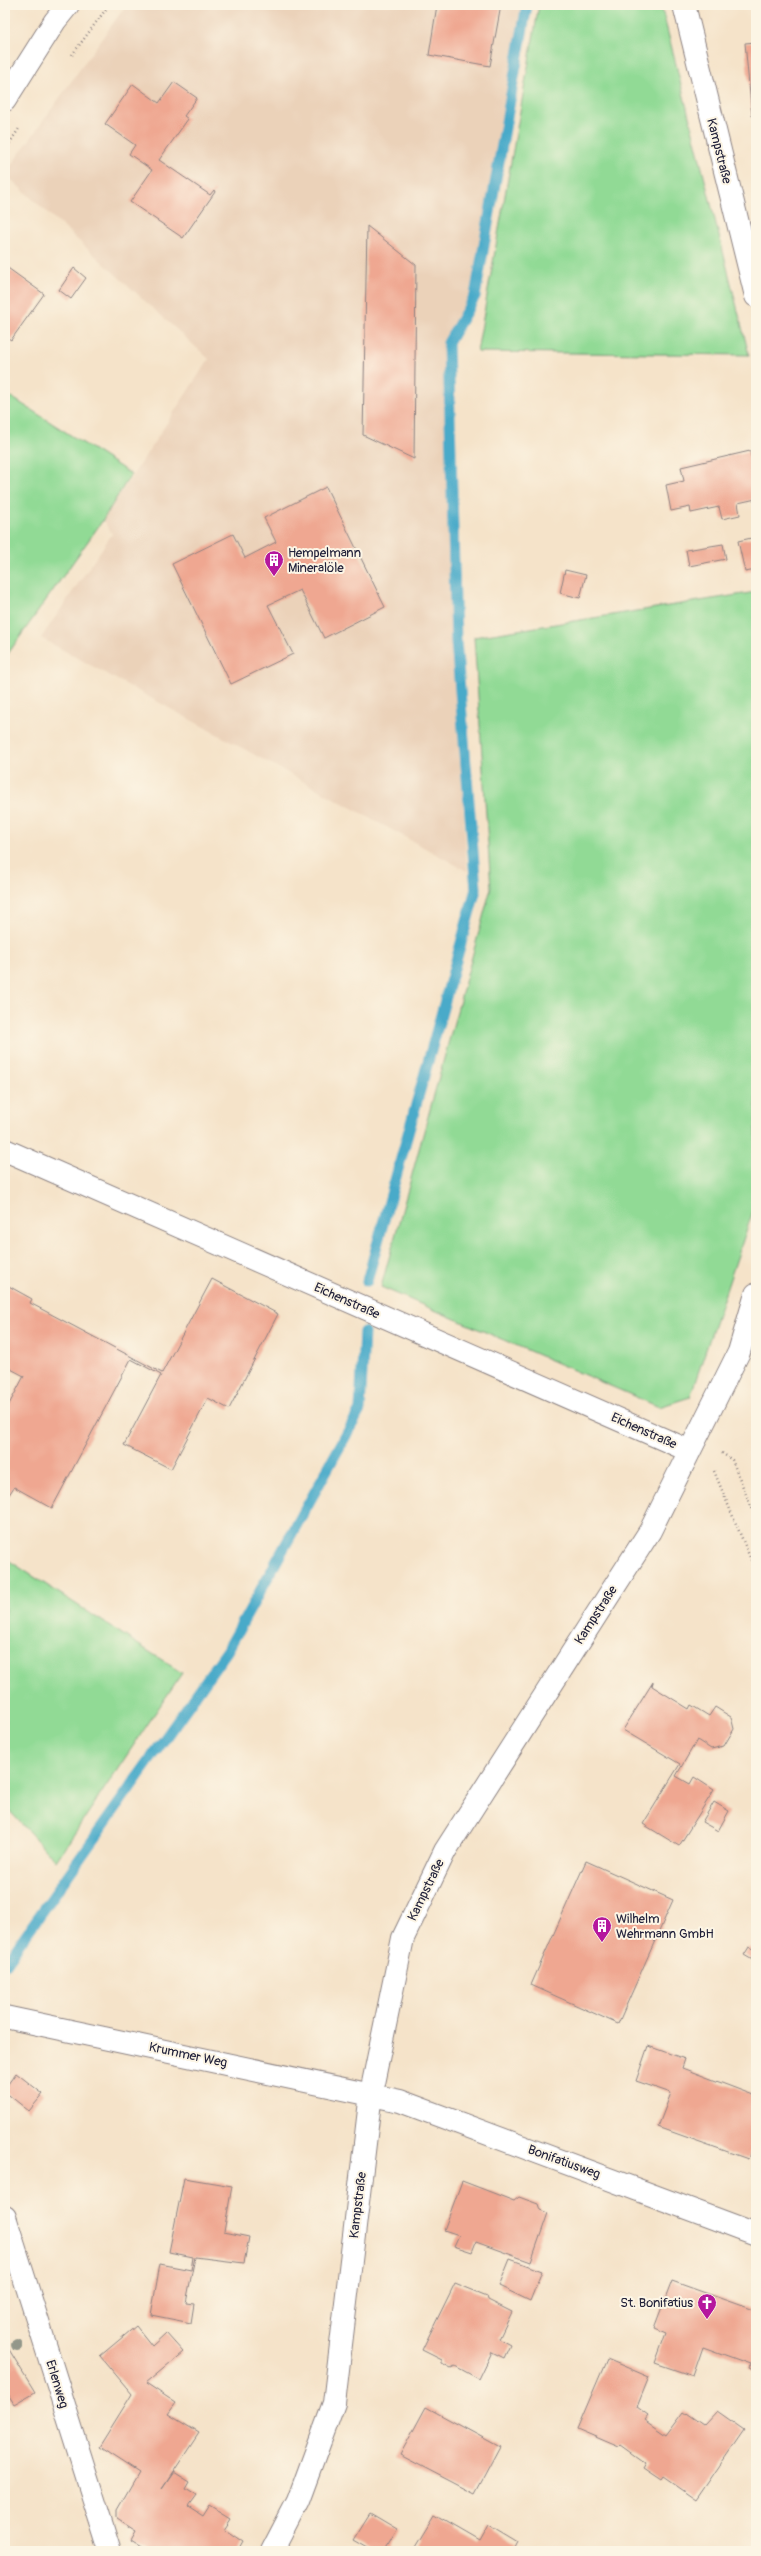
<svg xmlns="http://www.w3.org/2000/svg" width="761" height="2556" viewBox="0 0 761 2556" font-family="Pangolin,sans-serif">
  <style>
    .built { fill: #ebd2b9 }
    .green { fill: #91da95; stroke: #5a7e68 }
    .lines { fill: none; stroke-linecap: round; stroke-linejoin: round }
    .stream { stroke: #4aaac9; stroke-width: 11 }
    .building { fill: #efa791 }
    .minor-casing { stroke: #8c8282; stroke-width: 24 }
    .tertiary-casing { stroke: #8c8282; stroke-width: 24 }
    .path { stroke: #8c8282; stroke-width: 2.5; stroke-dasharray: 1 3; stroke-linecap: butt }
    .minor { stroke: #fff; stroke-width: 22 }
    .tertiary { stroke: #fff; stroke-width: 22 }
    .tree { fill: #93978a }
    .labels { text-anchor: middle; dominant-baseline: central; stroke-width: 4; stroke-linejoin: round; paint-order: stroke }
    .street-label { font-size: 13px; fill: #22223b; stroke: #fcf5e5 }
    .poi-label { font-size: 13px; fill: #22223b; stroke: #fcf5e5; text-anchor: start }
  </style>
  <rect width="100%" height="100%" fill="#fcf5e5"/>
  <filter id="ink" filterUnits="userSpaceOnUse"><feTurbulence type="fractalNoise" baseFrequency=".025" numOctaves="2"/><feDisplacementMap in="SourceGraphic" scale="8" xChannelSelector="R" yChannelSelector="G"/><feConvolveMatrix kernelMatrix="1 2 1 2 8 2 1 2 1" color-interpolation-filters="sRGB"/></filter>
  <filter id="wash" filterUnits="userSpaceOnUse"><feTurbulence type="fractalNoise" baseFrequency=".012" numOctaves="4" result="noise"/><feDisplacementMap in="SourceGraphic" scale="16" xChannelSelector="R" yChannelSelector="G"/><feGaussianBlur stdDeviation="0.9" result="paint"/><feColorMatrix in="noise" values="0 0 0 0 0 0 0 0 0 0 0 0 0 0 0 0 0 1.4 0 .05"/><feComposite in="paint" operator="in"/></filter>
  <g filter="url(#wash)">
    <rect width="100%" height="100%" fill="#f5e3c9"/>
    <path class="built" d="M 126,5 L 523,5 L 472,293 L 445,343 L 453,639 L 467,871 L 41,638 L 112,534 L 103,520 L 209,359 L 5,174 Z"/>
    <path class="green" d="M 539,5 L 661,5 L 749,355 L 477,352 Z
      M 5,393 L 131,474 L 103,520 L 7,655 L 5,654 Z
      M 756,592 L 756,1202 L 690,1397 L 659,1407 L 381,1287 L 491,888 L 474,637 Z
      M 5,1558 L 182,1673 L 56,1861 L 5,1806 Z"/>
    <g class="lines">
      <path class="stream" d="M 367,1281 L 476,889 L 456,641 L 448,343 L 475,296 L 527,5
        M 5,1964 L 227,1651 L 360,1410 L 364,1332"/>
    </g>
    <g id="blocks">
      <path class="building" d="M 437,5 L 501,5 L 490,66 L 429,55 Z
        M 756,42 L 756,115 L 752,116 L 745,43 Z
        M 174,82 L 197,98 L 184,116 L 188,119 L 159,160 L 210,195 L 214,190 L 215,192 L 183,238 L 130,202 L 152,170 L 129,154 L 135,145 L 105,124 L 133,84 L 159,103 Z
        M 367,226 L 416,265 L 414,459 L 363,435 Z
        M 5,266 L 44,294 L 11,340 L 5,336 Z
        M 74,268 L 86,278 L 71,299 L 59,290 Z
        M 750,451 L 756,480 L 756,499 L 738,503 L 740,515 L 722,519 L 719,507 L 691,513 L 690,507 L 671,511 L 666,485 L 684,481 L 681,467 Z
        M 326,487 L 385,607 L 324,638 L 300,590 L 268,605 L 293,654 L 231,684 L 172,564 L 233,534 L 245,558 L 276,542 L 264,518 Z
        M 756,537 L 756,570 L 745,572 L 738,541 Z
        M 723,544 L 726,559 L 689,566 L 686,550 Z
        M 565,570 L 586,575 L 580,598 L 560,593 Z
        M 212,1279 L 278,1314 L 229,1409 L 208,1398 L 171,1469 L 124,1445 L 161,1375 L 131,1359 L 52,1508 L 14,1487 L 5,1501 L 5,1412 L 24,1376 L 5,1366 L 5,1284 L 32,1299 L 30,1303 L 162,1373 Z
        M 653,1682 L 652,1686 L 689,1709 L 691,1705 L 709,1716 L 715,1707 L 731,1717 L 734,1729 L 724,1746 L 711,1749 L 697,1740 L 676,1776 L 690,1784 L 694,1777 L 714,1790 L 679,1846 L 643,1824 L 680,1764 L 623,1730 Z
        M 714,1802 L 729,1811 L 718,1831 L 702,1822 Z
        M 586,1861 L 673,1900 L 618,2024 L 531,1985 Z
        M 749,1947 L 756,1951 L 756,1962 L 744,1955 Z
        M 648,2046 L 685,2059 L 682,2068 L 756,2096 L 756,2136 L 748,2159 L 658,2127 L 671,2093 L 636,2081 Z
        M 16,2073 L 43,2094 L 29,2111 L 5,2092 L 5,2088 Z
        M 184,2178 L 232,2186 L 224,2232 L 249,2237 L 244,2263 L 195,2257 L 186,2303 L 194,2304 L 191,2323 L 151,2315 L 160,2264 L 191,2270 L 193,2257 L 169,2252 Z
        M 462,2181 L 514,2201 L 519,2197 L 538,2204 L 540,2210 L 548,2213 L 531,2262 L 476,2242 L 472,2252 L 454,2246 L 459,2235 L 444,2230 Z
        M 510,2259 L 542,2271 L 530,2301 L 499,2286 Z
        M 672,2281 L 756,2311 L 756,2372 L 748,2368 L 750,2364 L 703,2347 L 693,2376 L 655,2363 L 666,2333 L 654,2328 Z
        M 455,2283 L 487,2296 L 488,2300 L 512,2312 L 499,2339 L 510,2345 L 504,2358 L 492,2352 L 479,2379 L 455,2366 L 451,2368 L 442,2363 L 442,2360 L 422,2350 Z
        M 136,2326 L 152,2346 L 166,2333 L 183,2352 L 146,2383 L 176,2403 L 168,2414 L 199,2433 L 162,2489 L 174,2472 L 190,2482 L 186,2489 L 197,2496 L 189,2507 L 203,2516 L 210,2505 L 231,2518 L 224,2529 L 243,2542 L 238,2551 L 150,2551 L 131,2539 L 136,2530 L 117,2518 L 117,2511 L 139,2473 L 99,2447 L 132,2394 L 100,2356 Z
        M 5,2343 L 35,2392 L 14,2404 L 5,2389 Z
        M 607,2359 L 649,2377 L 637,2407 L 648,2415 L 644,2420 L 666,2435 L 684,2411 L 704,2425 L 717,2411 L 744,2430 L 696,2500 L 663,2477 L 661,2480 L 643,2468 L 646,2463 L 621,2445 L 619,2447 L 577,2429 Z
        M 426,2407 L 500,2447 L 475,2494 L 400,2455 Z
        M 370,2513 L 397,2529 L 384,2551 L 372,2551 L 353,2540 Z
        M 434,2515 L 479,2541 L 488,2525 L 518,2543 L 514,2551 L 412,2551 Z"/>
    </g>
  </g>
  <g filter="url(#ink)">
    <use href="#blocks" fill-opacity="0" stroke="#8c8282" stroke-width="1"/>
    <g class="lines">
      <defs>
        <path id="minor" d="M 684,5 L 756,296
          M 5,1150 L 690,1451
          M 5,2017 L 400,2101 L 756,2234
          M 5,2217 L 110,2551
          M 272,2551 L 298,2501 L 334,2403 L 371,2093 L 403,1938 L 445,1851 L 650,1531 L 739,1352 L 756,1294"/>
        <path id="tertiary" d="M 5,100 L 55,21 L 68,5"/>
      </defs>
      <use href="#minor" class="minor-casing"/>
      <use href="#tertiary" class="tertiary-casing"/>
      <path class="path" d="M 72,55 L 109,5
        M 5,150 L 20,127
        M 722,1453 L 732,1460 L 756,1519
        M 714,1471 L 756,1572"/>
      <use href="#minor" class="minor"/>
      <use href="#tertiary" class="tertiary"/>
    </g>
    <circle class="tree" cx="17" cy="2345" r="6"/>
  </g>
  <defs>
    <symbol id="building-pin" viewBox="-11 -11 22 30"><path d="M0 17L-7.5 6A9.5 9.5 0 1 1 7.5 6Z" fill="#b5179e" stroke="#fcf5e5"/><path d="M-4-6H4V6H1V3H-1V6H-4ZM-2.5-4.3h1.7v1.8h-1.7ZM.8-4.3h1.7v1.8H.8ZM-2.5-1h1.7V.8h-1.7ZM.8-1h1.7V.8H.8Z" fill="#fff"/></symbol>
    <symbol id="church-pin" viewBox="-11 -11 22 30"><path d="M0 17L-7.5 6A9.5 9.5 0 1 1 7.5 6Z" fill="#b5179e" stroke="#fcf5e5"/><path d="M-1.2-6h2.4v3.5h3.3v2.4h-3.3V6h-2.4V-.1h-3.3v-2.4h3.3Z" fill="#fff"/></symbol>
  </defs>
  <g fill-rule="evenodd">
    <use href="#building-pin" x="263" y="549" width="22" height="30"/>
    <use href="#building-pin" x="591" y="1915" width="22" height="30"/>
    <use href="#church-pin" x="696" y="2292" width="22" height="30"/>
  </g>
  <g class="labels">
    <g class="street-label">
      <text transform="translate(719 151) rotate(76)">Kampstraße</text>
      <text transform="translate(347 1301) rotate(24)">Eichenstraße</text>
      <text transform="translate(644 1431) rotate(24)">Eichenstraße</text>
      <text transform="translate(596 1615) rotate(-57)">Kampstraße</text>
      <text transform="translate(426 1890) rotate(-64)">Kampstraße</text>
      <text transform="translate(188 2055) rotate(12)">Krummer Weg</text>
      <text transform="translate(564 2162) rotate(20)">Bonifatiusweg</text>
      <text transform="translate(358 2205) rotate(-83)">Kampstraße</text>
      <text transform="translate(57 2384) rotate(73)">Erlenweg</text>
    </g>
    <g class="poi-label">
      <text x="288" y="553">Hempelmann<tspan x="288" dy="15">Mineralöle</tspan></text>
      <text x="616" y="1919">Wilhelm<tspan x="616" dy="15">Wehrmann GmbH</tspan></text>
      <text x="693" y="2303" text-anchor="end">St. Bonifatius</text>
    </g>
  </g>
  <rect width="761" height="2556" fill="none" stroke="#fcf5e5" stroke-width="20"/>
</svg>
